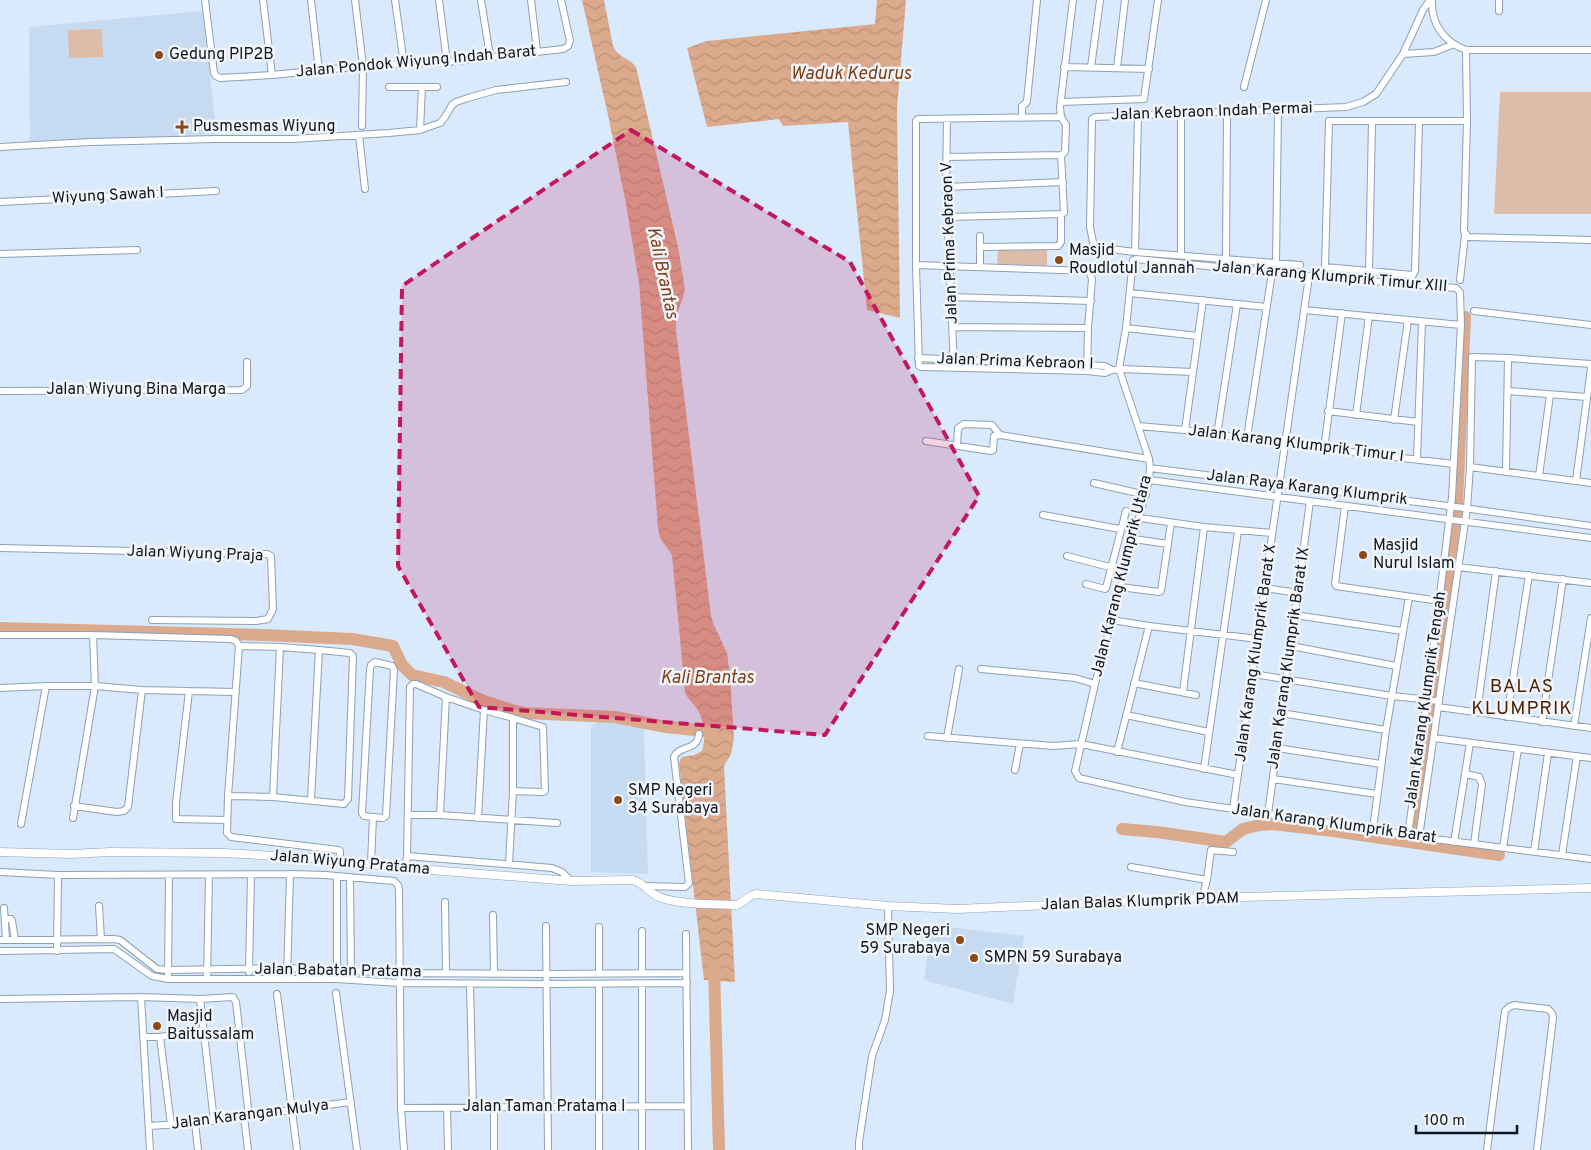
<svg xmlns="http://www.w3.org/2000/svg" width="1591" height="1150" viewBox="0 0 1591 1150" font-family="Overpass,sans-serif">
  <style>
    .built { fill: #c6dbf1 }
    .green { fill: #ddbdaa }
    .water { fill: url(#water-waves) }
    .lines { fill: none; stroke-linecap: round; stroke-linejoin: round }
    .river { stroke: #dba98c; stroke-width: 12 }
    .minor-casing { stroke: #8da0b5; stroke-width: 8 }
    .tertiary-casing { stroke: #8da0b5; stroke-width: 9 }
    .minor { stroke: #fff; stroke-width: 6 }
    .tertiary { stroke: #fff; stroke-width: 8 }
    .marked { fill: #c2185b; fill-opacity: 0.2; stroke: #c2185b; stroke-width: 4; stroke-dasharray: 10 6; stroke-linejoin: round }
    .poi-dot { fill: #8c4a1a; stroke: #f1f5fa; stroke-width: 2 }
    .labels { text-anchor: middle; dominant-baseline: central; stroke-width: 5; stroke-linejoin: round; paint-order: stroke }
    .poi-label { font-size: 16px; fill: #10171e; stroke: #f1f5fa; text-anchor: start }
    .street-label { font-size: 16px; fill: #10171e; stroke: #f1f5fa }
    .water-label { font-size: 18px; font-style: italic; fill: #7d3f13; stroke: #f1f5fa }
    .quarter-label { font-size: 19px; letter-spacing: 1px; fill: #4c1f00; stroke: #f1f5fa }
  </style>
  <defs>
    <pattern id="water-waves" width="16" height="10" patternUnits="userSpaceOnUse" patternTransform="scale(1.25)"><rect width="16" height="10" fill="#dba98c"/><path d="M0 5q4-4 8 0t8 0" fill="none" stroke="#bb9178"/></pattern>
  </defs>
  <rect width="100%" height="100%" fill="#d9eafc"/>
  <path class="built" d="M 202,11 L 217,134 L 30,145 L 29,27 Z
    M 601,719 L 614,720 L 644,729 L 648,874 L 591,872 L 591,727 Z
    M 931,925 L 1024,936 L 1013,1004 L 924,980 Z"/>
  <path class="green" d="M 102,29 L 103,57 L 69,58 L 68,30 Z
    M 1500,92 L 1591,92 L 1591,214 L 1494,214 Z
    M 998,248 L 1047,249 L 1047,266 L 997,264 Z"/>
  <path class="water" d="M 582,0 L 604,0 L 613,46 C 619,59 629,57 636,67 L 678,247 L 685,289 L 683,298 L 676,316 L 676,330 L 711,616 L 713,623 L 727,653 L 730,675 L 734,738 L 731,754 L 724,766 L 735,982 L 704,980 L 679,764 L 680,760 L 682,757 L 694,755 L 702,751 C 706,740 704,722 699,712 C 695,704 688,701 685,692 L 672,555 L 660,538 L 658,528 L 639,283 L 626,204 L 608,115 Z
    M 877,0 L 906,0 L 897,108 L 900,318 L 867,310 L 848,122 L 783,126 L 779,119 L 707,127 L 687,48 L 707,41 L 875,24 Z"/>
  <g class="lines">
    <path class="river" d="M 0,628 L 264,635 L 352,639 L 393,646 L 402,665 L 412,675 L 444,682 L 481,700 L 508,709 L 524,713 L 615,717 L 666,727 L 713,732
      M 1122,829 L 1157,832 L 1226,842 L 1243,829 L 1260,825 L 1272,824 L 1333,831 L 1499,855
      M 1412,842 L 1425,736 L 1431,703 L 1457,504 L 1465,317
      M 714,965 L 719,1150"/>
    <defs>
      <path id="minor" d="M 205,0 L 214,73 L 216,76 L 220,78 L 272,75 L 363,66 L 447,62 L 563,49 L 568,46 L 570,41 L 561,0
        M 263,0 L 272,75
        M 311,0 L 319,71
        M 355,0 L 363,66 L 362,126
        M 395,0 L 404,64
        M 439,0 L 447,62
        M 481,0 L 490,56
        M 531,0 L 537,51
        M 1432,0 C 1431,24 1444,42 1466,50 L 1591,50
        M 1499,0 L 1499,11
        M 1466,50 L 1467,121 L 1464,231 L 1468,237 L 1591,240
        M 1403,54 L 1434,52 L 1454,44
        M 1064,67 L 1149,69
        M 1091,67 L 1100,0
        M 1117,68 L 1125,0
        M 389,87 L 422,87 L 420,130
        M 422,87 L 437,87
        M 1244,87 L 1266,0
        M 1061,102 L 1144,99 L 1158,0
        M 1181,114 L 1181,255
        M 1022,117 L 1022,106 L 1026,103 L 1027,101 L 1037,0
        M 1061,117 L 918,119 L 916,121 L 916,265 L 919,366 L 921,367 L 1087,371 L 1105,373 L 1112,370 L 1123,369 L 1193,372
        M 947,119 L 946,187 L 954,367
        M 1419,122 L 1415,271 L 1413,275 L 1325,267 L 1329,121 L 1467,121
        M 359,135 L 365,189
        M 0,147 L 90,142 L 216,139 L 293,139 L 389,133 L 420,130 L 440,123 L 445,117 L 452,105 L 456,102 L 468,98 L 496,90 L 566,82
        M 1061,155 L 1063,154 L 1065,151 L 1066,125 L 1061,117 L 1060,107 L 1073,0
        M 947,157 L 1061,155
        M 946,187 L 1063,182
        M 0,202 L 216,191
        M 1061,214 L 1064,213 L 1061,155
        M 948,217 L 1061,214 L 1061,242 L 1058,246 L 980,247
        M 980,236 L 980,266
        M 1135,252 L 1138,115
        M 0,254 L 137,250
        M 1226,259 L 1227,113
        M 1276,263 L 1278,110
        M 916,265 L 1089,271 L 1092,279 L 1088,328 L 1087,371
        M 1300,265 L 1135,252 L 1094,247 L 1090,227 L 1092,119 L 1095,117 L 1346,107 L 1363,102 L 1376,94 L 1403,54 L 1423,10 L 1430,0
        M 1369,272 L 1372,122
        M 1460,280 L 1465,235
        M 1130,293 L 1267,307
        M 951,297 L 1091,301
        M 1304,310 L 1461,325
        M 1474,311 L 1591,325
        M 953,327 L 1088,328
        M 1126,328 L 1198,336
        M 918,358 L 1087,365 L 1105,366 L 1112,370
        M 0,391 L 242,390 L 247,386 L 247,362
        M 1508,391 L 1587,397
        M 1328,411 L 1418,422
        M 1356,415 L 1369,316
        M 1394,420 L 1408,320
        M 1138,426 L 1185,430 L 1291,445 L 1454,464
        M 1185,430 L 1203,300
        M 1217,435 L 1237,304
        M 1247,438 L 1272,272
        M 926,441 L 991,451 L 993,450 L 994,436 L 1000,435 L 1149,459
        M 957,445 L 958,428 L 964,424 L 992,425 L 1000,435
        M 1324,449 L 1342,313
        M 1417,459 L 1422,322
        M 1470,467 L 1591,483
        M 1150,468 L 1464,508 L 1591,526
        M 1506,472 L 1508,358
        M 1539,476 L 1550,395
        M 1149,480 L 1591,538
        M 1576,481 L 1591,368
        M 1094,483 L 1146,495
        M 1345,506 L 1335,584 L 1336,586 L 1440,601
        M 1043,515 L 1120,529
        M 1140,518 L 1204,527 L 1272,533
        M 1134,539 L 1168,544
        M 0,548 L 267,554 L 271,556 L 273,609 L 268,619 L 256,621 L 152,620
        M 1067,556 L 1125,571
        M 1458,567 L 1591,583
        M 1086,584 L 1105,589 L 1106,588 L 1126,511
        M 1120,587 L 1159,592 L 1161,591 L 1171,523
        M 1265,588 L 1298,593
        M 1295,615 L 1402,631
        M 1112,620 L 1149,626 L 1258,639
        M 0,635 L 93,635 L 231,639 L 236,641 L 239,646 L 228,796 L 227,833 L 231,837 L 338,850 L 340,851 L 340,861
        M 239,646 L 280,647 L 273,797
        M 1291,646 L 1396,666
        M 280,647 L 319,650
        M 375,662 L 392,666 L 394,670 L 386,816 L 383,818 L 364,816 L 362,813 L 370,669 L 371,665 Z
        M 981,669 L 1075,678 L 1095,684
        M 1253,674 L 1392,696 L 1439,701
        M 1134,683 L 1196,695
        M 0,688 L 46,686 L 95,686 L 142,690 L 236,692
        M 189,691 L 176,803 L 176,819 L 227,820
        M 1183,692 L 1204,527
        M 1438,707 L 1591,728
        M 1477,712 L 1496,571
        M 1281,713 L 1386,730
        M 1126,715 L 1209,732
        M 1507,717 L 1529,575
        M 1542,722 L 1563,579
        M 1574,726 L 1591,618
        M 928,736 L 1053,746 L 1081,744 L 1238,775
        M 947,738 L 959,669
        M 1434,738 L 1591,758
        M 1277,748 L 1381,764
        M 1117,752 L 1149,626
        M 1204,769 L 1238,531
        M 1015,770 L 1020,744
        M 1466,774 L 1479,777 L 1482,784 L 1474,844
        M 1273,779 L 1377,794
        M 513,791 L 543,792 L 545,791 L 543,727 L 513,718
        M 228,796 L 273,797 L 344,804 L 348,799 L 353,656 L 350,653 L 319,650 L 311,800
        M 74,806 L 117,812 L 124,811 L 128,807 L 142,690
        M 1233,809 L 1309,276
        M 1268,814 L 1310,501
        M 408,815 L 440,815 L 557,823
        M 440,815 L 446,697 L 484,710 L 513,718 L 513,791 L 509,864
        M 73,818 L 95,686 L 93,635
        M 478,818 L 484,710
        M 21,824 L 46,686
        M 1373,829 L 1386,730 L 1409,597
        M 1408,835 L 1427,700 L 1452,497 L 1461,325 L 1460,292 L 1456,288 L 1309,276 L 1136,259 L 1133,260 L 1126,328 L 1119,369 L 1149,459 L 1150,468 L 1149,480 L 1095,684 L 1075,771 L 1079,778 L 1185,802 L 1373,829 L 1419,837 L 1591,859
        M 1419,837 L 1467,508 L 1470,467 L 1472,357 L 1508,358 L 1591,364
        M 1454,842 L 1470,743
        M 1503,848 L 1518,749
        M 1534,852 L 1548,753
        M 1562,855 L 1577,756
        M 407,856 L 552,868 L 562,872 L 571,881
        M 371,863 L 373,817
        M 1131,867 L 1207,880
        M 405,868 L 407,856 L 410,687 L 413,684 L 416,684 L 446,697
        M 0,872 L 58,875 L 290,874 L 325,875 L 394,881 L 398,885 L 399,890 L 401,1108 L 404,1150
        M 350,877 L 351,973
        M 644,886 L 685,887 L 689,883 L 674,757 C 680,744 697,752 699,734
        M 1202,898 L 1207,880 L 1211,850 L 1233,852
        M 445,902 L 446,973
        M 99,906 L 101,939
        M 4,908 L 6,939
        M 493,915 L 494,974
        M 5,919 L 11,919 L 12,921 L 15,939
        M 546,926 L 548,1150
        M 599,927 L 599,974
        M 642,931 L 642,974
        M 686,934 L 688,1150
        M 0,940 L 114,939 L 120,940 L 157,969 L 168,970 L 288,968 L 399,973 L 546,974 L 686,973
        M 0,951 L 114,949 L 152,976 L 168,979 L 336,979 L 400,983 L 546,984 L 687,983
        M 57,951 L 58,875
        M 249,972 L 251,875
        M 337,973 L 337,876
        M 168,979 L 169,875
        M 207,979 L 209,875
        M 287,979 L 290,874
        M 470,984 L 473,1108
        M 599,984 L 599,1150
        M 642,984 L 642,1150
        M 336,993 L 357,1150
        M 277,994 L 297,1150
        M 141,997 L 150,1150
        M 0,999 L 141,997 L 200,999 L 233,997 L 236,1002 L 249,1117
        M 200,999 L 214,1121
        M 144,1037 L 160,1037 L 203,1030
        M 160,1037 L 171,1125
        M 401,1108 L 687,1106
        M 447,1108 L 448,1150
        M 244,1117 L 248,1150
        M 195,1123 L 198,1150
        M 149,1126 L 195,1123 L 350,1102
        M 494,1150 L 494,1108
        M 859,1150 L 859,1142 L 872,1056 L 885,1020 L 890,991 L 888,906
        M 1487,1150 L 1505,1011 L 1509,1007 L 1514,1005 L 1548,1009 L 1552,1013 L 1553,1018 L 1537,1150"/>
      <path id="tertiary" d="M 0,852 L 71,854 L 110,852 L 224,853 L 328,859 L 405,868 L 571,881 L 633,880 C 644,883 649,893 659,897 C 680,905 713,904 736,905 C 744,903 748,895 756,894 L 888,906 L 958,909 L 1202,898 L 1591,888"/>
    </defs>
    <use href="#minor" class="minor-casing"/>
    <use href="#tertiary" class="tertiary-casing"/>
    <use href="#minor" class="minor"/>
    <use href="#tertiary" class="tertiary"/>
  </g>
  <path class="marked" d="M 631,130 L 850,262 L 979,496 L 825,735 L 479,707 L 398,566 L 402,286 Z"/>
  <g class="poi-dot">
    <circle cx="159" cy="55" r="5"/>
    <path d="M179.5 119.5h5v5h5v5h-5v5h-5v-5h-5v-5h5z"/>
    <circle cx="1059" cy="260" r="5"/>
    <circle cx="1363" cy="555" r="5"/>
    <circle cx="618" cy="800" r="5"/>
    <circle cx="960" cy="940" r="5"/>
    <circle cx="974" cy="958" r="5"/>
    <circle cx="157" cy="1026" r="5"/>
  </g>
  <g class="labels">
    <g class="poi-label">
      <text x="169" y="55">Gedung PIP2B</text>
      <text x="193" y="127">Pusmesmas Wiyung</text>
      <text x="1069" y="251">Masjid<tspan x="1069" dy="18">Roudlotul Jannah</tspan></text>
      <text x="1373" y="546">Masjid<tspan x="1373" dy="18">Nurul Islam</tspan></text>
      <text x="628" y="791">SMP Negeri<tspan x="628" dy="18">34 Surabaya</tspan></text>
      <text x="950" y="931" text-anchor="end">SMP Negeri<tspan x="950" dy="18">59 Surabaya</tspan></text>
      <text x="984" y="958">SMPN 59 Surabaya</text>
      <text x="167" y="1017">Masjid<tspan x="167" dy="18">Baitussalam</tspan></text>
    </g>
    <g class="street-label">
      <text transform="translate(416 62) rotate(-5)">Jalan Pondok Wiyung Indah Barat</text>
      <text transform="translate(1212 112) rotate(-2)">Jalan Kebraon Indah Permai</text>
      <text transform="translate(108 196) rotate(-3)">Wiyung Sawah I</text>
      <text transform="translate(950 243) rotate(-92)">Jalan Prima Kebraon V</text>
      <text transform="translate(1330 277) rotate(5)">Jalan Karang Klumprik Timur XIII</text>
      <text transform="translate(1015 362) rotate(2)">Jalan Prima Kebraon I</text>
      <text x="136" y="390">Jalan Wiyung Bina Marga</text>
      <text transform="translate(1296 444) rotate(7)">Jalan Karang Klumprik Timur I</text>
      <text transform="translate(1307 488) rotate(7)">Jalan Raya Karang Klumprik</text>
      <text transform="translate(195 554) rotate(2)">Jalan Wiyung Praja</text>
      <text transform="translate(1122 576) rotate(-76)">Jalan Karang Klumprik Utara</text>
      <text transform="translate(1256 653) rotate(-82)">Jalan Karang Klumprik Barat X</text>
      <text transform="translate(1289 658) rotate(-82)">Jalan Karang Klumprik Barat IX</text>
      <text transform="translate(1426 700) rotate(-82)">Jalan Karang Klumprik Tengah</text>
      <text transform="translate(1334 824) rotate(8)">Jalan Karang Klumprik Barat</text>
      <text transform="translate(350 863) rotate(5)">Jalan Wiyung Pratama</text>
      <text transform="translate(1140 902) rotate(-2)">Jalan Balas Klumprik PDAM</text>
      <text transform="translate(338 971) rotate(1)">Jalan Babatan Pratama</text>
      <text x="544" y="1107">Jalan Taman Pratama I</text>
      <text transform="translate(250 1115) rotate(-7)">Jalan Karangan Mulya</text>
    </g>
    <g class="water-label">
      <text x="851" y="74">Waduk Kedurus</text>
      <text transform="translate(662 273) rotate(78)">Kali Brantas</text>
      <text x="707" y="678">Kali Brantas</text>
    </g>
    <g class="quarter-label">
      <text x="1522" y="687">BALAS<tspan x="1522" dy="22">KLUMPRIK</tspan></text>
    </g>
  </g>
  <path d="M1416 1125v8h101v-8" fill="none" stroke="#10171e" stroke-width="2.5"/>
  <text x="1424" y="1125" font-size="15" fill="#10171e" stroke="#f1f5fa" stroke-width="4" paint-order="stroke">100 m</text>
</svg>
